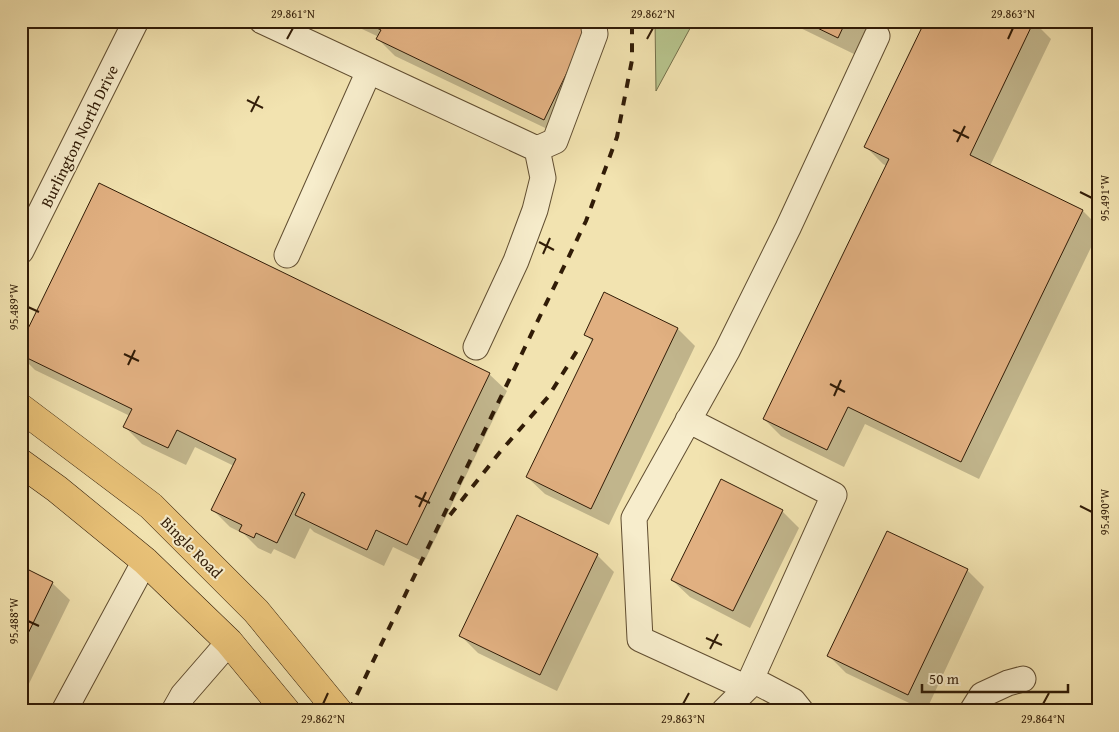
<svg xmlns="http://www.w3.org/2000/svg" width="1119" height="732" viewBox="0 0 1119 732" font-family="'Gentium Book Plus',serif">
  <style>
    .green { fill: #b7c48d; stroke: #74704a }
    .shadow { fill: #0003 }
    .building { fill: #e1b081; stroke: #311c07 }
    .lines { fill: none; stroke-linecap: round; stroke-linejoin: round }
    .minor-casing { stroke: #614e31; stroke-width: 27 }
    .major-casing { stroke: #311c07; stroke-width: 29 }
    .minor { stroke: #f7edcc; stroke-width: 25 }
    .major { stroke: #e9c278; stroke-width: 28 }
    .rail { stroke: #311c07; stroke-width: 4; stroke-dasharray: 9 9; stroke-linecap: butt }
    .ticks { fill: none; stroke: #311c07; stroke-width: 2 }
    .labels { text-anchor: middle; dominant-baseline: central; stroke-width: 4; stroke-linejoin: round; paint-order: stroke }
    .street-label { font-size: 16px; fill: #311c07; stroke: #f7edcc }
    .neatline { fill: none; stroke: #311c07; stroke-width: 2 }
    .ticks-label { font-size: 12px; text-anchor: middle; fill: #311c07 }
  </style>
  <rect width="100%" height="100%" fill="#f2e3b0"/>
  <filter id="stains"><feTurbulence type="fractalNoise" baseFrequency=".004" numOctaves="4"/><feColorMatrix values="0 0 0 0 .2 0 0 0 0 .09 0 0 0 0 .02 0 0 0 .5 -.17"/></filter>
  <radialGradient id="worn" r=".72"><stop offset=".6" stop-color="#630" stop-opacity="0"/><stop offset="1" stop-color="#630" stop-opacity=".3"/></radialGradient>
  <path class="green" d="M 655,21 L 694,21 L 656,91 Z"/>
  <path class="shadow" d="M 345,21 L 573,21 L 588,28 L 605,46 L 562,136 L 395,56 L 378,39 L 379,37 Z
    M 786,21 L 872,21 L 856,55 Z
    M 1033,21 L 1051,39 L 990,166 L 1083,211 L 1098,226 L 1098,233 L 979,479 L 865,424 L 844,467 L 781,436 L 764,419 L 887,166 L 883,164 L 865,146 Z
    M 605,294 L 678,329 L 695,346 L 609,525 L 545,494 L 527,477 L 593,342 L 585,334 Z
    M 21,346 L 489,374 L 507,391 L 424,562 L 393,547 L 384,566 L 314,532 L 310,528 L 295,559 L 274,549 L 271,554 L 258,548 L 244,534 L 230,527 L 213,510 L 234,466 L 195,447 L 186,465 L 142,444 L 125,427 L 130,416 L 35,370 L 21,356 Z
    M 782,511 L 799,528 L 750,628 L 690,597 L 672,580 Z
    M 597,555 L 614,572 L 557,691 L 478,653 L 460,635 Z
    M 21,567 L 52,583 L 70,600 L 21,700 Z
    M 967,570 L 984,587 L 926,711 L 846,673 L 829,656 Z"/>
  <path class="building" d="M 362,21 L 576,21 L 589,27 L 544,120 L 376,39 L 381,30 Z
    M 803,21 L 846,21 L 838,38 Z
    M 925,21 L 1034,21 L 970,155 L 1083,210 L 961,462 L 848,407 L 827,450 L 763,419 L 889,159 L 864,147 Z
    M 99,183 L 490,373 L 407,545 L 376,530 L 367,550 L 295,515 L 305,494 L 302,492 L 277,543 L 256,533 L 254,538 L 239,531 L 242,525 L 211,510 L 236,459 L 177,430 L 168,448 L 123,427 L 132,409 L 21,355 L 21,343 Z
    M 604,292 L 678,328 L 591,509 L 526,477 L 593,339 L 584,335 Z
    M 721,479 L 783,510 L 733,611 L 671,580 Z
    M 517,515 L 598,554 L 540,675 L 459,636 Z
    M 887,531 L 968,569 L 908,695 L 827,656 Z
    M 21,566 L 53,582 L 21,648 Z"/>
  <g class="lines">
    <defs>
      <path id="minor" d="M 262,21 L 537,149 L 555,141 L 595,34 L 593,21
        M 21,251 L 136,21
        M 287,255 L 369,71
        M 476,347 L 516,261 L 535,210 L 543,178 L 537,149
        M 688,420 L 834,495 L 747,688 L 724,711
        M 751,679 L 793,701 L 801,711
        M 747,688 L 640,639 L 634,518 L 727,351 L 788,228 L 877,36
        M 64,711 L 145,561
        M 174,711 L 183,695 L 229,642
        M 972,711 L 982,695 L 1008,683 L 1023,679"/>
      <path id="major" d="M 21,408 L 151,506 L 256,611 L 338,711
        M 21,463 L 57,489 L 145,561 L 229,642 L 286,711"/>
    </defs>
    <use href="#minor" class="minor-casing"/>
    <use href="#major" class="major-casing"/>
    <use href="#minor" class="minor"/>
    <use href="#major" class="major"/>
    <path class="rail" d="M 450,515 L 500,452 L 548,397 L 580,346
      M 349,711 L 586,221 L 617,137 L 632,60 L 632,21"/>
  </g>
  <path class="ticks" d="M 287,39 L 293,28M 647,39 L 653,28M 1008,39 L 1013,28M 247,100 L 263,108M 251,112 L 259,96M 953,130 L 969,138M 957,142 L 965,126M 1080,192 L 1092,198M 539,242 L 554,250M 543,254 L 550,238M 28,307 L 39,312M 124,354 L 139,361M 128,365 L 135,350M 830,384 L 845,392M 834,396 L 841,380M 415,496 L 430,503M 1080,506 L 1092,512M 419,507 L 426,492M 28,621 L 39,626M 706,638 L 722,645M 710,649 L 718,634M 323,704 L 328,693M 683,704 L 689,693M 1043,704 L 1049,693"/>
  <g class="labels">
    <g class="street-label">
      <text transform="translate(79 136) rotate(-64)">Burlington North Drive</text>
      <text transform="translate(192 547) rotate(45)">Bingle Road</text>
    </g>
  </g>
  <rect width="1119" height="732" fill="none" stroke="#f2e3b0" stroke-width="55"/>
  <path d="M922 684v8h146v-8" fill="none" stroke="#311c07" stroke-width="2.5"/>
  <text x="929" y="684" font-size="15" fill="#311c07" stroke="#f7edcc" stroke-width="4" paint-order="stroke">50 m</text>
  <rect x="28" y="28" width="1064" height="676" class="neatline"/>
  <g class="ticks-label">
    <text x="293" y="18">29.861°N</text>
    <text x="653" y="18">29.862°N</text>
    <text x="1013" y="18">29.863°N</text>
    <text transform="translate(1105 198) rotate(-90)" y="4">95.491°W</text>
    <text transform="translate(14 307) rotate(-90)" y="4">95.489°W</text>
    <text transform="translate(1105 512) rotate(-90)" y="4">95.490°W</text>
    <text transform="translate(14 621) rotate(-90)" y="4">95.488°W</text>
    <text x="323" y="723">29.862°N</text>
    <text x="683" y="723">29.863°N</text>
    <text x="1043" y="723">29.864°N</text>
  </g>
  <rect width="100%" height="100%" filter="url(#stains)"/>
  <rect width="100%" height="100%" fill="url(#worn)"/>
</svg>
